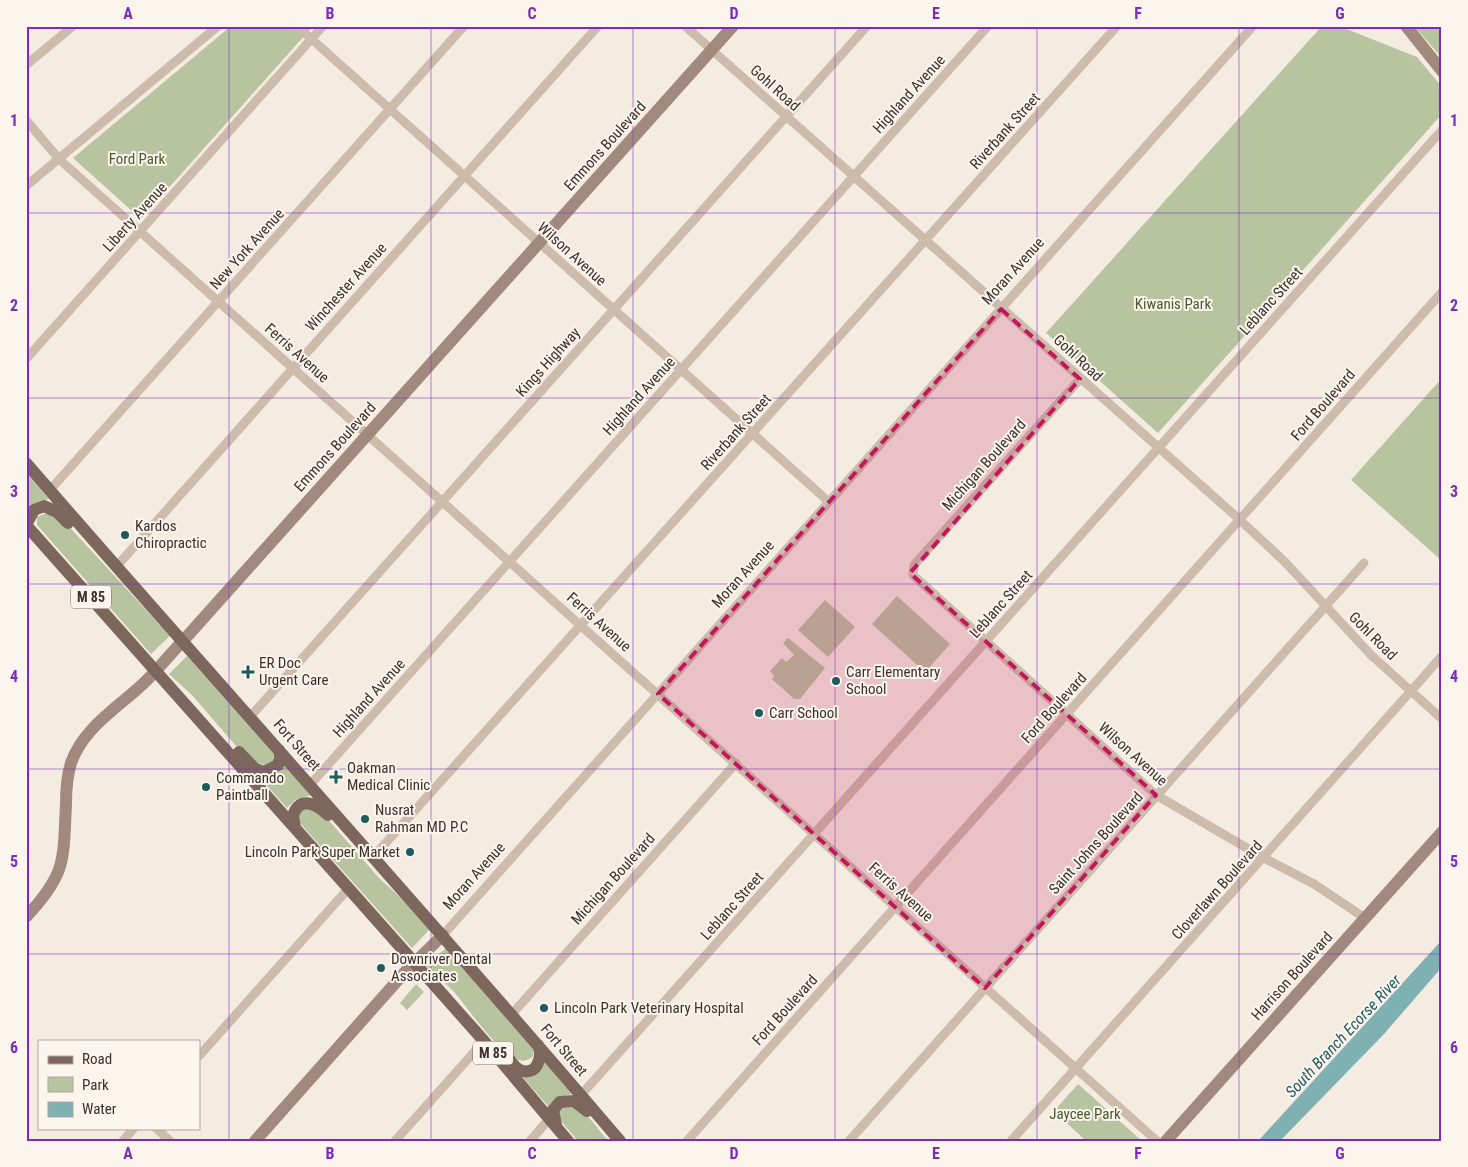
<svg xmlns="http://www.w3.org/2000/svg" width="1468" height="1167" viewBox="0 0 1468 1167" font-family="'Roboto Condensed',sans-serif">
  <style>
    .green { fill: #b8c4a0 }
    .water { fill: #7fb0b2 }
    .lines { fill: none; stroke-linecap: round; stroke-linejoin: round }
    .street { stroke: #cdbbac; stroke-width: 9 }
    .secondary { stroke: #a18a7d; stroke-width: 12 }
    .primary { stroke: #7d675c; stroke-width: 12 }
    .marked { fill: #c2185b; fill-opacity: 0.2; stroke: #c2185b; stroke-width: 4; stroke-dasharray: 10 6; stroke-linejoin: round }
    .grid { fill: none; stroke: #7b2cbf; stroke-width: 1; stroke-opacity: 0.55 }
    .poi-dot { fill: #1f5a5e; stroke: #fbf5ee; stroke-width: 2 }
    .labels { text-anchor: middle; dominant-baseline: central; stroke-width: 4; stroke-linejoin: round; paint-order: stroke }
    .shield { fill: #fbf5ee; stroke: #756b66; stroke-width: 1 }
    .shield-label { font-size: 14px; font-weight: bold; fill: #3b302b }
    .street-label { font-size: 15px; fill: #3b302b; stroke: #fbf5ee }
    .park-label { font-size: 15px; fill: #4a5a2e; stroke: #fbf5ee }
    .poi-label { font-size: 15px; fill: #3b302b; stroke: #fbf5ee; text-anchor: start }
    .water-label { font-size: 16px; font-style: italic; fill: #1f5a5e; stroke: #fbf5ee }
    .neatline { fill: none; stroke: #7b2cbf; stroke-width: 2 }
    .grid-label { font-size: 16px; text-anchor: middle; font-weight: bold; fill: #7b2cbf }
  </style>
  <rect width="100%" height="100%" fill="#f4ebe1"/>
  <path class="green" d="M 231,26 L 313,26 L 141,219 L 73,158 Z
    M 1322,26 L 1339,26 L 1417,57 L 1442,87 L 1442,114 L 1158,433 L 1046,333 Z
    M 1414,26 L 1442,26 L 1442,58 Z
    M 1442,378 L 1442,561 L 1351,480 Z
    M 26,473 L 49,499 L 39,501 L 26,512 Z
    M 47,513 L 63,520 L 170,636 L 151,654 L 37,525 L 37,517 Z
    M 897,596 L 950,644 L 925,672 L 872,624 Z
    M 825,600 L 855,627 L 828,657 L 798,630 Z
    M 788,638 L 825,668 L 800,699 L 794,699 L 772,679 L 774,676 L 770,671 L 782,658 L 786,662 L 794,655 L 783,643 Z
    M 187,656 L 273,753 L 273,761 L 266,765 L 254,763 L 242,753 L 192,695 L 169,674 Z
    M 284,765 L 311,795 L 295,800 L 287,808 L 261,779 L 276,774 Z
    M 304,809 L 311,809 L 325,816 L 379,878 L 402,899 L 428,928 L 429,930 L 412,948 L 299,822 L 298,814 Z
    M 446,948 L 533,1048 L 533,1056 C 528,1061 523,1062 516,1059 C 498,1052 468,1008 454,992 C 445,982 434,975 426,965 Z
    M 416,984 L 424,992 L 407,1010 L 400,1003 Z
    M 544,1061 L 572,1094 L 557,1098 L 548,1106 L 520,1074 Z
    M 1078,1084 L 1142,1141 L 1086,1141 L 1054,1111 Z
    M 564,1107 C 584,1105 596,1127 608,1141 L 578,1141 L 560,1120 L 559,1112 Z"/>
  <path class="water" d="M 1442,940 L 1442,967 L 1384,1034 L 1280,1141 L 1258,1141 Z"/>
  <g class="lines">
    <path class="street" d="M 297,26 L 829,502
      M 685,26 L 1240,520 L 1285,562 L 1371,655 L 1442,719
      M 26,65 L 73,26
      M 26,120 L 59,159 L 1157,1141
      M 26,186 L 218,26
      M 26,359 L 323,26
      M 1080,379 L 914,565 L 913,575 L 1156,795 L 1264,858 L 1314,884 L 1365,918
      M 50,490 L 464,26
      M 116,567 L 598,26
      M 250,717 L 867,26
      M 310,785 L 988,26
      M 374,856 L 1117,26
      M 443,935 L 1253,26
      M 512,1014 L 736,763
      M 199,1056 L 348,889
      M 581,1095 L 1442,130
      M 156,1128 L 170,1141
      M 123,1141 L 134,1128
      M 395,1141 L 484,1041
      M 530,1141 L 549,1119
      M 687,1141 L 1442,292
      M 849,1141 L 1364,563
      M 1011,1141 L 1442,656"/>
    <path class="secondary" d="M 1406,26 L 1442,71
      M 26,917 C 67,873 63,861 66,804 C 66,790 67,776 71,763 C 84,726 121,706 147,680 C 160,667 171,653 183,641 L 733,26
      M 255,1141 L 406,971 L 443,935
      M 1166,1141 L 1442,832"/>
    <path class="primary" d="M 26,463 C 223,690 425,912 620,1141
      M 26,525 L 484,1041 L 568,1141
      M 26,525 L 34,510 L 44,506 L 57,512 L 68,523
      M 239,752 L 255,769 L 264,772 L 278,765 L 280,758 L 279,750
      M 295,828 L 293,816 C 299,795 317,804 328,815
      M 509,1059 C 512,1063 515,1068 520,1070 C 537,1077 543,1057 538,1045
      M 556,1125 L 553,1110 L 560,1102 L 574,1101 L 587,1111"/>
  </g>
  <path class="marked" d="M 1001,309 L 1080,379 L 910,573 L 1156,795 L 985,988 L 658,694 Z"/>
  <path class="grid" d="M 229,26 L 229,1141M 431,26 L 431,1141M 633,26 L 633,1141M 835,26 L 835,1141M 1037,26 L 1037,1141M 1239,26 L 1239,1141M 26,213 L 1442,213M 26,398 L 1442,398M 26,584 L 1442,584M 26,769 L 1442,769M 26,954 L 1442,954"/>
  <g class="poi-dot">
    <circle cx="125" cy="535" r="5"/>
    <path d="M245.5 664.5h5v5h5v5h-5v5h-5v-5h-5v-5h5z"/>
    <circle cx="836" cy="681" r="5"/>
    <circle cx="759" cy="713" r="5"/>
    <path d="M333.5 769.5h5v5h5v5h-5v5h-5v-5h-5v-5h5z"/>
    <circle cx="206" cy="787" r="5"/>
    <circle cx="365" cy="819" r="5"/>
    <circle cx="410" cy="852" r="5"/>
    <circle cx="381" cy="968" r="5"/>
    <circle cx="544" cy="1008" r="5"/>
  </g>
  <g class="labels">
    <g class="shield">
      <rect x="71" y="585.5" width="40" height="23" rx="4"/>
      <rect x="473" y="1041.5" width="40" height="23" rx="4"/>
    </g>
    <g class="shield-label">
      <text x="91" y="597">M 85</text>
      <text x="493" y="1053">M 85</text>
    </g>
    <g class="street-label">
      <text transform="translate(775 88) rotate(42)">Gohl Road</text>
      <text transform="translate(909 94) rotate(-48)">Highland Avenue</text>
      <text transform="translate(1005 131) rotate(-48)">Riverbank Street</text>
      <text transform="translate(605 146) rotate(-48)">Emmons Boulevard</text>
      <text transform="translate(135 217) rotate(-48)">Liberty Avenue</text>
      <text transform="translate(247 249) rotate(-48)">New York Avenue</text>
      <text transform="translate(572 254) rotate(42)">Wilson Avenue</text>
      <text transform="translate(1013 271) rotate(-48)">Moran Avenue</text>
      <text transform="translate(346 287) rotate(-48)">Winchester Avenue</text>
      <text transform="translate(1271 301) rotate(-48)">Leblanc Street</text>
      <text transform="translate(297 353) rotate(42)">Ferris Avenue</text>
      <text transform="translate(1078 358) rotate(43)">Gohl Road</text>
      <text transform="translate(548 362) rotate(-48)">Kings Highway</text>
      <text transform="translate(639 396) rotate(-48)">Highland Avenue</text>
      <text transform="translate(1323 405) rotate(-49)">Ford Boulevard</text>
      <text transform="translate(736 432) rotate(-48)">Riverbank Street</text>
      <text transform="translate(335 447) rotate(-48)">Emmons Boulevard</text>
      <text transform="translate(984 465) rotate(-48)">Michigan Boulevard</text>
      <text transform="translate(743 574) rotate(-48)">Moran Avenue</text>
      <text transform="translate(1001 604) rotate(-48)">Leblanc Street</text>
      <text transform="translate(599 622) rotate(42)">Ferris Avenue</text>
      <text transform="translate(1373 636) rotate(45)">Gohl Road</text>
      <text transform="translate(369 698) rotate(-48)">Highland Avenue</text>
      <text transform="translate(1054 708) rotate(-48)">Ford Boulevard</text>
      <text transform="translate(297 745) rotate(49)">Fort Street</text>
      <text transform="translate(1133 754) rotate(42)">Wilson Avenue</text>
      <text transform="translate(1096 843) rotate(-48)">Saint Johns Boulevard</text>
      <text transform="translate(474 876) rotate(-48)">Moran Avenue</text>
      <text transform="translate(613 879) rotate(-48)">Michigan Boulevard</text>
      <text transform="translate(1217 890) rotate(-48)">Cloverlawn Boulevard</text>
      <text transform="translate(901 892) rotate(42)">Ferris Avenue</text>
      <text transform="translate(732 906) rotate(-48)">Leblanc Street</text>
      <text transform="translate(1292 976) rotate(-48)">Harrison Boulevard</text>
      <text transform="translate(785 1010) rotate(-48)">Ford Boulevard</text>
      <text transform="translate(564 1050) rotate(50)">Fort Street</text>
    </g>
    <g class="park-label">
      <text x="137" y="159">Ford Park</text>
      <text x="1173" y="304">Kiwanis Park</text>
      <text x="1085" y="1114">Jaycee Park</text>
    </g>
    <g class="poi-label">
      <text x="135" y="526">Kardos<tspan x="135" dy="17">Chiropractic</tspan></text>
      <text x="259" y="663">ER Doc<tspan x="259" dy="17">Urgent Care</tspan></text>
      <text x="846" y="672">Carr Elementary<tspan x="846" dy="17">School</tspan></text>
      <text x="769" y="713">Carr School</text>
      <text x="347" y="768">Oakman<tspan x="347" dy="17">Medical Clinic</tspan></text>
      <text x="216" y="778">Commando<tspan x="216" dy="17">Paintball</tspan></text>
      <text x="375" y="810">Nusrat<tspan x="375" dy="17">Rahman MD P.C</tspan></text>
      <text x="400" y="852" text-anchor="end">Lincoln Park Super Market</text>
      <text x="391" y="959">Downriver Dental<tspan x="391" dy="17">Associates</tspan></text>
      <text x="554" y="1008">Lincoln Park Veterinary Hospital</text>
    </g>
    <g class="water-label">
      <text transform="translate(1343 1036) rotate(-47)">South Branch Ecorse River</text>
    </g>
  </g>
  <rect width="1468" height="1167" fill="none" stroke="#fbf5ee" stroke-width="55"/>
  <rect x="38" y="1040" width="162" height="90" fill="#fbf5ee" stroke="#aea6a0"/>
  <rect x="48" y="1056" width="25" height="8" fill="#7d675c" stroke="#aea6a0"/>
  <text x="82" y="1064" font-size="15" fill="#3b302b">Road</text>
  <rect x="48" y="1077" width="25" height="15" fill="#b8c4a0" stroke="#aea6a0"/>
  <text x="82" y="1090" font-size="15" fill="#3b302b">Park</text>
  <rect x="48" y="1102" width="25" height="15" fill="#7fb0b2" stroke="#aea6a0"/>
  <text x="82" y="1114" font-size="15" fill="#3b302b">Water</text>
  <rect x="28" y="28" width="1412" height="1112" class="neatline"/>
  <g class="grid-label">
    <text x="128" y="19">A</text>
    <text x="330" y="19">B</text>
    <text x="532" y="19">C</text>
    <text x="734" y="19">D</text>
    <text x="936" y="19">E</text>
    <text x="1138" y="19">F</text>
    <text x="1340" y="19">G</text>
    <text x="14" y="126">1</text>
    <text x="1454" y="126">1</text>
    <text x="14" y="311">2</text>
    <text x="1454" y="311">2</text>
    <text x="14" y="497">3</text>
    <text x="1454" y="497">3</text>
    <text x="14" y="682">4</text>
    <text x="1454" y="682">4</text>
    <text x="14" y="867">5</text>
    <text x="1454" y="867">5</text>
    <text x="14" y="1053">6</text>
    <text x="1454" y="1053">6</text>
    <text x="128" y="1159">A</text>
    <text x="330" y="1159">B</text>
    <text x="532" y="1159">C</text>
    <text x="734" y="1159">D</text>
    <text x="936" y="1159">E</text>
    <text x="1138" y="1159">F</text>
    <text x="1340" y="1159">G</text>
  </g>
</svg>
